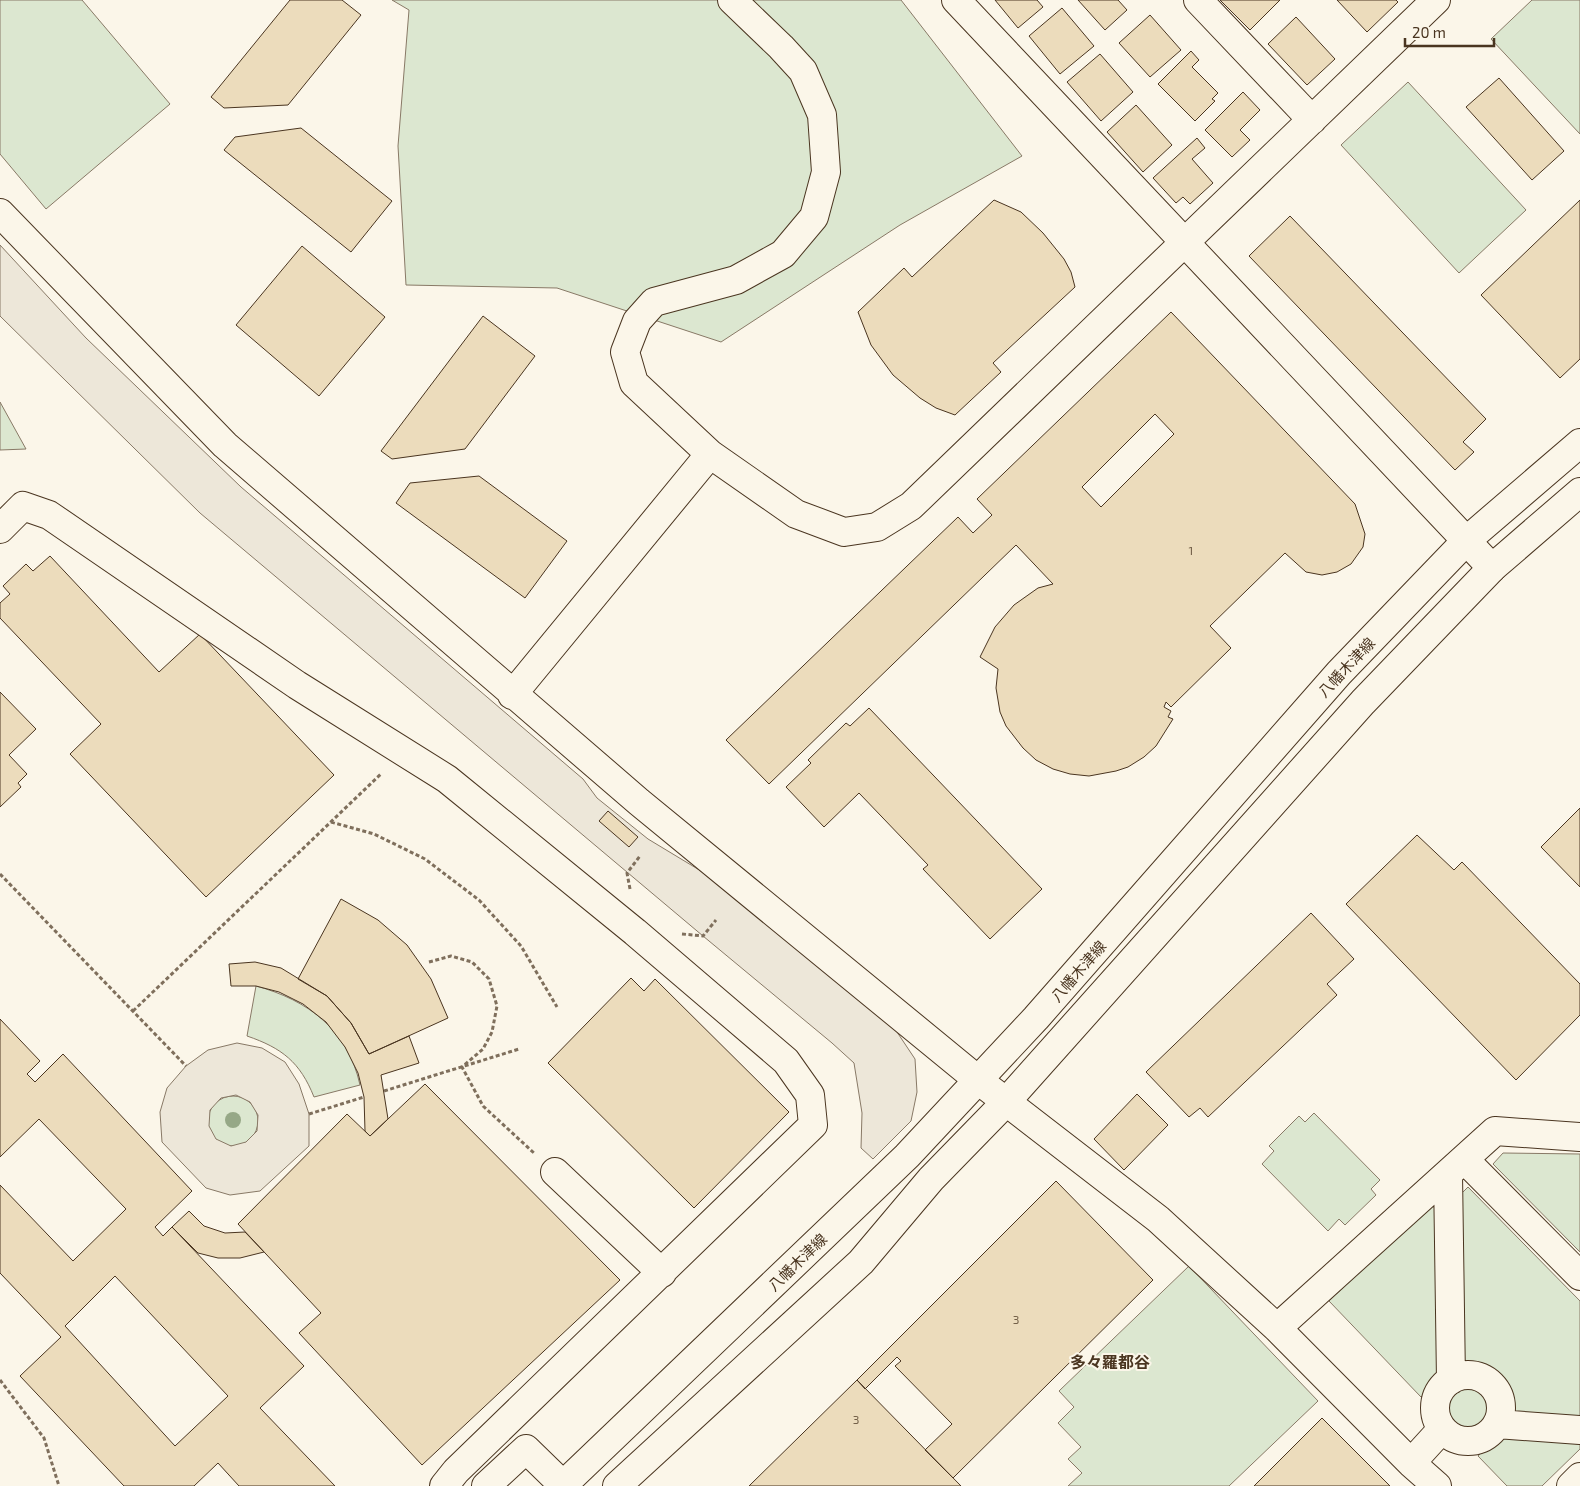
<svg xmlns="http://www.w3.org/2000/svg" width="1580" height="1486" viewBox="0 0 1580 1486" font-family="'Exo 2','Noto Sans JP',sans-serif">
  <style>
    .green { fill: #dce7d0; stroke: #887966 }
    .parking { fill: #ede7d9; stroke: #887966; fill-rule: evenodd }
    .building { fill: #ecdcbc; stroke: #4a3520; fill-rule: evenodd }
    .lines { fill: none; stroke-linecap: round; stroke-linejoin: round }
    .minor-casing { stroke: #4a3520; stroke-width: 30 }
    .major-casing { stroke: #4a3520; stroke-width: 30 }
    .path { stroke: #7f6f5c; stroke-width: 3; stroke-dasharray: 4 2.5; stroke-linecap: butt }
    .minor { stroke: #fbf6e9; stroke-width: 28 }
    .major { stroke: #fbf6e9; stroke-width: 28 }
    .tree { fill: #96a887 }
    .labels { text-anchor: middle; dominant-baseline: central; stroke-width: 4; stroke-linejoin: round; paint-order: stroke }
    .number-label { font-size: 12px; fill: #725f47 }
    .street-label { font-size: 15px; fill: #4a3520; stroke: #fbf6e9 }
    .neighbourhood-label { font-size: 16px; font-weight: bold; fill: #4a3520; stroke: #fbf6e9 }
  </style>
  <rect width="100%" height="100%" fill="#fbf6e9"/>
  <path class="green" d="M 0,0 L 82,0 L 170,104 L 46,209 L 0,154 Z
    M 392,0 L 901,0 L 1022,156 L 900,225 L 721,342 L 557,288 L 406,285 L 398,146 L 409,10 Z
    M 1532,0 L 1580,0 L 1580,134 L 1491,39 Z
    M 1408,82 L 1526,210 L 1459,273 L 1341,145 Z
    M 0,402 L 26,449 L 0,450 Z
    M 256,986 C 308,1000 348,1030 360,1085 L 314,1097 C 300,1062 282,1048 247,1036 Z
    M208 1121a25 25 0 1 1 50 0a25 25 0 1 1-50 0Z
    M 1314,1113 L 1380,1180 L 1371,1189 L 1376,1195 L 1345,1225 L 1339,1219 L 1328,1231 L 1262,1164 L 1274,1151 L 1269,1146 L 1299,1116 L 1305,1122 Z
    M 1503,1153 L 1580,1154 L 1580,1252 L 1493,1164 Z
    M 1468,1187 L 1580,1301 L 1580,1425 L 1509,1421 C 1517,1385 1496,1363 1460,1367 L 1460,1195 Z
    M 1430,1203 L 1440,1214 L 1441,1377 L 1421,1397 L 1329,1301 Z
    M 1189,1266 L 1318,1401 L 1229,1486 L 1068,1486 L 1082,1473 L 1068,1459 L 1081,1447 L 1058,1423 L 1074,1407 L 1059,1391 Z
    M1446 1407a23 23 0 1 1 46 0a23 23 0 1 1-46 0Z
    M 1497,1436 L 1580,1444 L 1580,1449 L 1542,1486 L 1507,1486 L 1478,1456 Z"/>
  <path class="parking" d="M 0,245 L 86,338 L 241,487 L 583,779 L 597,798 L 648,839 L 701,871 L 895,1029 L 915,1059 L 917,1092 L 911,1121 L 873,1159 L 861,1148 L 862,1113 L 854,1063 L 832,1043 L 703,936 L 200,513 L 0,316 Z
    M 237,1043 L 262,1048 L 285,1062 L 299,1084 L 309,1114 L 309,1146 L 260,1191 L 230,1195 L 206,1188 L 162,1142 L 160,1112 L 167,1088 L 186,1066 L 208,1050 ZM 236,1095 L 250,1102 L 258,1115 L 257,1131 L 246,1142 L 231,1146 L 216,1139 L 209,1126 L 210,1110 L 221,1098 Z"/>
  <path class="building" d="M 290,0 L 342,0 L 361,15 L 288,105 L 224,108 L 211,97 Z
    M 995,0 L 1037,0 L 1043,7 L 1018,28 Z
    M 1078,0 L 1118,0 L 1127,10 L 1105,30 Z
    M 1220,0 L 1280,0 L 1250,30 Z
    M 1337,0 L 1396,0 L 1398,2 L 1367,32 Z
    M 1062,8 L 1094,46 L 1060,74 L 1029,36 Z
    M 1150,15 L 1181,50 L 1150,77 L 1119,43 Z
    M 1296,17 L 1335,59 L 1307,85 L 1268,44 Z
    M 1191,51 L 1199,60 L 1192,67 L 1218,93 L 1212,99 L 1215,101 L 1195,121 L 1158,84 Z
    M 1100,54 L 1133,92 L 1101,121 L 1067,82 Z
    M 1499,78 L 1564,151 L 1532,180 L 1466,107 Z
    M 1243,92 L 1260,110 L 1240,130 L 1250,140 L 1232,157 L 1205,130 Z
    M 1136,105 L 1172,145 L 1143,172 L 1107,132 Z
    M 301,128 L 392,201 L 351,252 L 224,150 L 235,137 Z
    M 1197,138 L 1205,148 L 1192,159 L 1213,183 L 1190,204 L 1183,197 L 1176,203 L 1153,178 Z
    M 994,200 L 1021,212 L 1043,233 L 1064,259 L 1071,272 L 1075,287 L 993,363 L 1001,372 L 955,415 L 936,408 L 920,398 L 893,375 L 871,345 L 858,312 L 904,268 L 912,277 Z
    M 1580,200 L 1580,359 L 1560,378 L 1481,295 Z
    M 1290,216 L 1486,419 L 1463,442 L 1474,452 L 1455,470 L 1249,256 Z
    M 302,246 L 385,317 L 319,396 L 236,325 Z
    M 1171,312 L 1355,504 L 1365,534 L 1363,547 L 1351,564 L 1337,572 L 1322,575 L 1306,572 L 1285,553 L 1210,626 L 1231,648 L 1171,707 L 1166,702 L 1164,707 L 1171,711 L 1168,717 L 1173,719 L 1156,746 L 1144,757 L 1128,767 L 1116,771 L 1089,776 L 1070,774 L 1053,769 L 1036,760 L 1023,748 L 1006,726 L 1000,712 L 996,688 L 998,669 L 980,657 L 995,627 L 1014,605 L 1038,588 L 1053,584 L 1016,545 L 769,784 L 726,740 L 958,517 L 973,533 L 992,515 L 977,499 ZM 1155,414 L 1174,434 L 1101,507 L 1082,487 Z
    M 483,316 L 535,356 L 465,449 L 392,459 L 381,451 Z
    M 479,476 L 567,541 L 525,598 L 396,503 L 410,483 Z
    M 50,556 L 159,672 L 200,634 L 334,775 L 206,897 L 70,754 L 101,724 L 0,618 L 0,603 L 10,594 L 3,586 L 26,564 L 33,571 Z
    M 0,692 L 36,729 L 9,755 L 27,774 L 18,783 L 21,787 L 0,807 Z
    M 869,708 L 1042,889 L 990,939 L 923,869 L 928,865 L 859,793 L 824,827 L 786,787 L 811,763 L 808,760 L 846,723 L 850,726 Z
    M 1580,808 L 1580,887 L 1541,847 Z
    M 608,811 L 638,837 L 629,847 L 599,821 Z
    M 1417,835 L 1454,870 L 1462,862 L 1580,984 L 1580,1015 L 1516,1080 L 1346,904 Z
    M 341,899 L 378,920 L 407,945 L 431,979 L 448,1018 L 369,1054 L 351,1023 L 327,996 L 298,979 Z
    M 1311,913 L 1354,959 L 1327,984 L 1337,995 L 1208,1117 L 1200,1108 L 1189,1117 L 1146,1072 Z
    M 255,962 L 281,968 L 327,996 L 351,1023 L 369,1054 L 409,1036 L 419,1063 L 381,1075 L 388,1119 L 370,1136 L 365,1131 L 364,1097 L 358,1073 L 345,1047 L 326,1022 L 303,1004 L 279,992 L 256,986 L 231,986 L 229,964 Z
    M 631,978 L 644,991 L 655,979 L 789,1112 L 694,1208 L 548,1063 Z
    M 0,1019 L 40,1061 L 27,1074 L 35,1082 L 63,1054 L 192,1191 L 155,1227 L 163,1236 L 172,1227 L 304,1366 L 260,1408 L 335,1486 L 239,1486 L 218,1463 L 194,1486 L 124,1486 L 20,1376 L 61,1337 L 0,1273 L 0,1185 L 73,1261 L 126,1209 L 39,1119 L 0,1157 ZM 115,1276 L 228,1396 L 175,1446 L 65,1326 Z
    M 425,1084 L 620,1280 L 422,1465 L 299,1333 L 321,1313 L 238,1224 L 347,1114 L 370,1136 Z
    M 1137,1094 L 1168,1125 L 1124,1170 L 1094,1139 Z
    M 1056,1181 L 1153,1280 L 953,1478 L 925,1450 L 952,1424 L 895,1366 L 901,1361 L 897,1357 L 865,1389 L 857,1380 Z
    M 189,1211 L 204,1226 L 225,1233 L 245,1232 L 264,1252 L 240,1258 L 218,1258 L 198,1253 L 172,1227 Z
    M 857,1380 L 961,1486 L 749,1486 Z
    M 1322,1418 L 1390,1486 L 1254,1486 Z"/>
  <g class="lines">
    <defs>
      <path id="minor" d="M 732,0 L 781,47 L 803,71 L 822,115 L 826,172 L 814,217 L 783,254 L 736,280 L 654,302 L 637,321 L 625,352 L 634,383 L 710,454 L 796,514 L 844,532 L 877,527 L 911,506 L 1436,0
        M 956,0 L 1492,568
        M 1198,0 L 1312,120
        M 0,213 L 225,445 L 639,802 L 978,1080 L 1158,1219 L 1277,1328 L 1411,1463 L 1437,1486
        M 0,529 L 23,506 L 49,515 L 297,685 L 447,779 L 635,932 L 786,1061 L 810,1095 L 813,1125 L 456,1471 L 444,1486
        M 512,695 L 710,454
        M 1464,1159 L 1580,1276
        M 555,1172 L 662,1273
        M 1448,1174 L 1451,1380
        M 1277,1328 L 1495,1131 L 1580,1137
        M1435 1408a33 33 0 1 1 66 0a33 33 0 1 1-66 0Z
        M 1497,1424 L 1580,1430
        M 1411,1463 L 1442,1429
        M 486,1486 L 526,1449 L 564,1486
        M 1571,1486 L 1580,1477"/>
      <path id="major" d="M 562,1486 L 907,1156 L 1036,1018 L 1339,673 L 1466,541 L 1580,443
        M 617,1486 L 861,1262 L 931,1179 L 1006,1102 L 1363,702 L 1492,568 L 1580,492"/>
    </defs>
    <use href="#minor" class="minor-casing"/>
    <use href="#major" class="major-casing"/>
    <path class="path" d="M 331,822 L 374,834 L 425,859 L 479,900 L 521,946 L 557,1007
      M 0,874 L 186,1066
      M 630,889 L 627,873 L 640,856
      M 682,934 L 703,936 L 716,920
      M 429,962 L 451,956 L 472,962 L 489,979 L 497,1006 L 492,1032 L 483,1049 L 462,1067 L 483,1106 L 534,1153
      M 133,1011 L 382,773
      M 384,1091 L 519,1049
      M 309,1114 L 364,1097
      M 0,1380 L 44,1438 L 59,1486"/>
    <use href="#minor" class="minor"/>
    <use href="#major" class="major"/>
  </g>
  <circle class="tree" cx="233" cy="1120" r="8"/>
  <g class="labels">
    <g class="number-label">
      <text x="1191" y="550">1</text>
      <text x="1016" y="1319">3</text>
      <text x="856" y="1419">3</text>
    </g>
    <g class="street-label">
      <text transform="translate(1346 667) rotate(-47)">八幡木津線</text>
      <text transform="translate(1078 971) rotate(-49)">八幡木津線</text>
      <text transform="translate(797 1262) rotate(-44)">八幡木津線</text>
    </g>
    <g class="neighbourhood-label">
      <text x="1110" y="1361">多々羅都谷</text>
    </g>
  </g>
  <path d="M1405 38v8h89v-8" fill="none" stroke="#4a3520" stroke-width="2.5"/>
  <text x="1412" y="38" font-size="15" fill="#4a3520" stroke="#fbf6e9" stroke-width="4" paint-order="stroke">20 m</text>
</svg>
